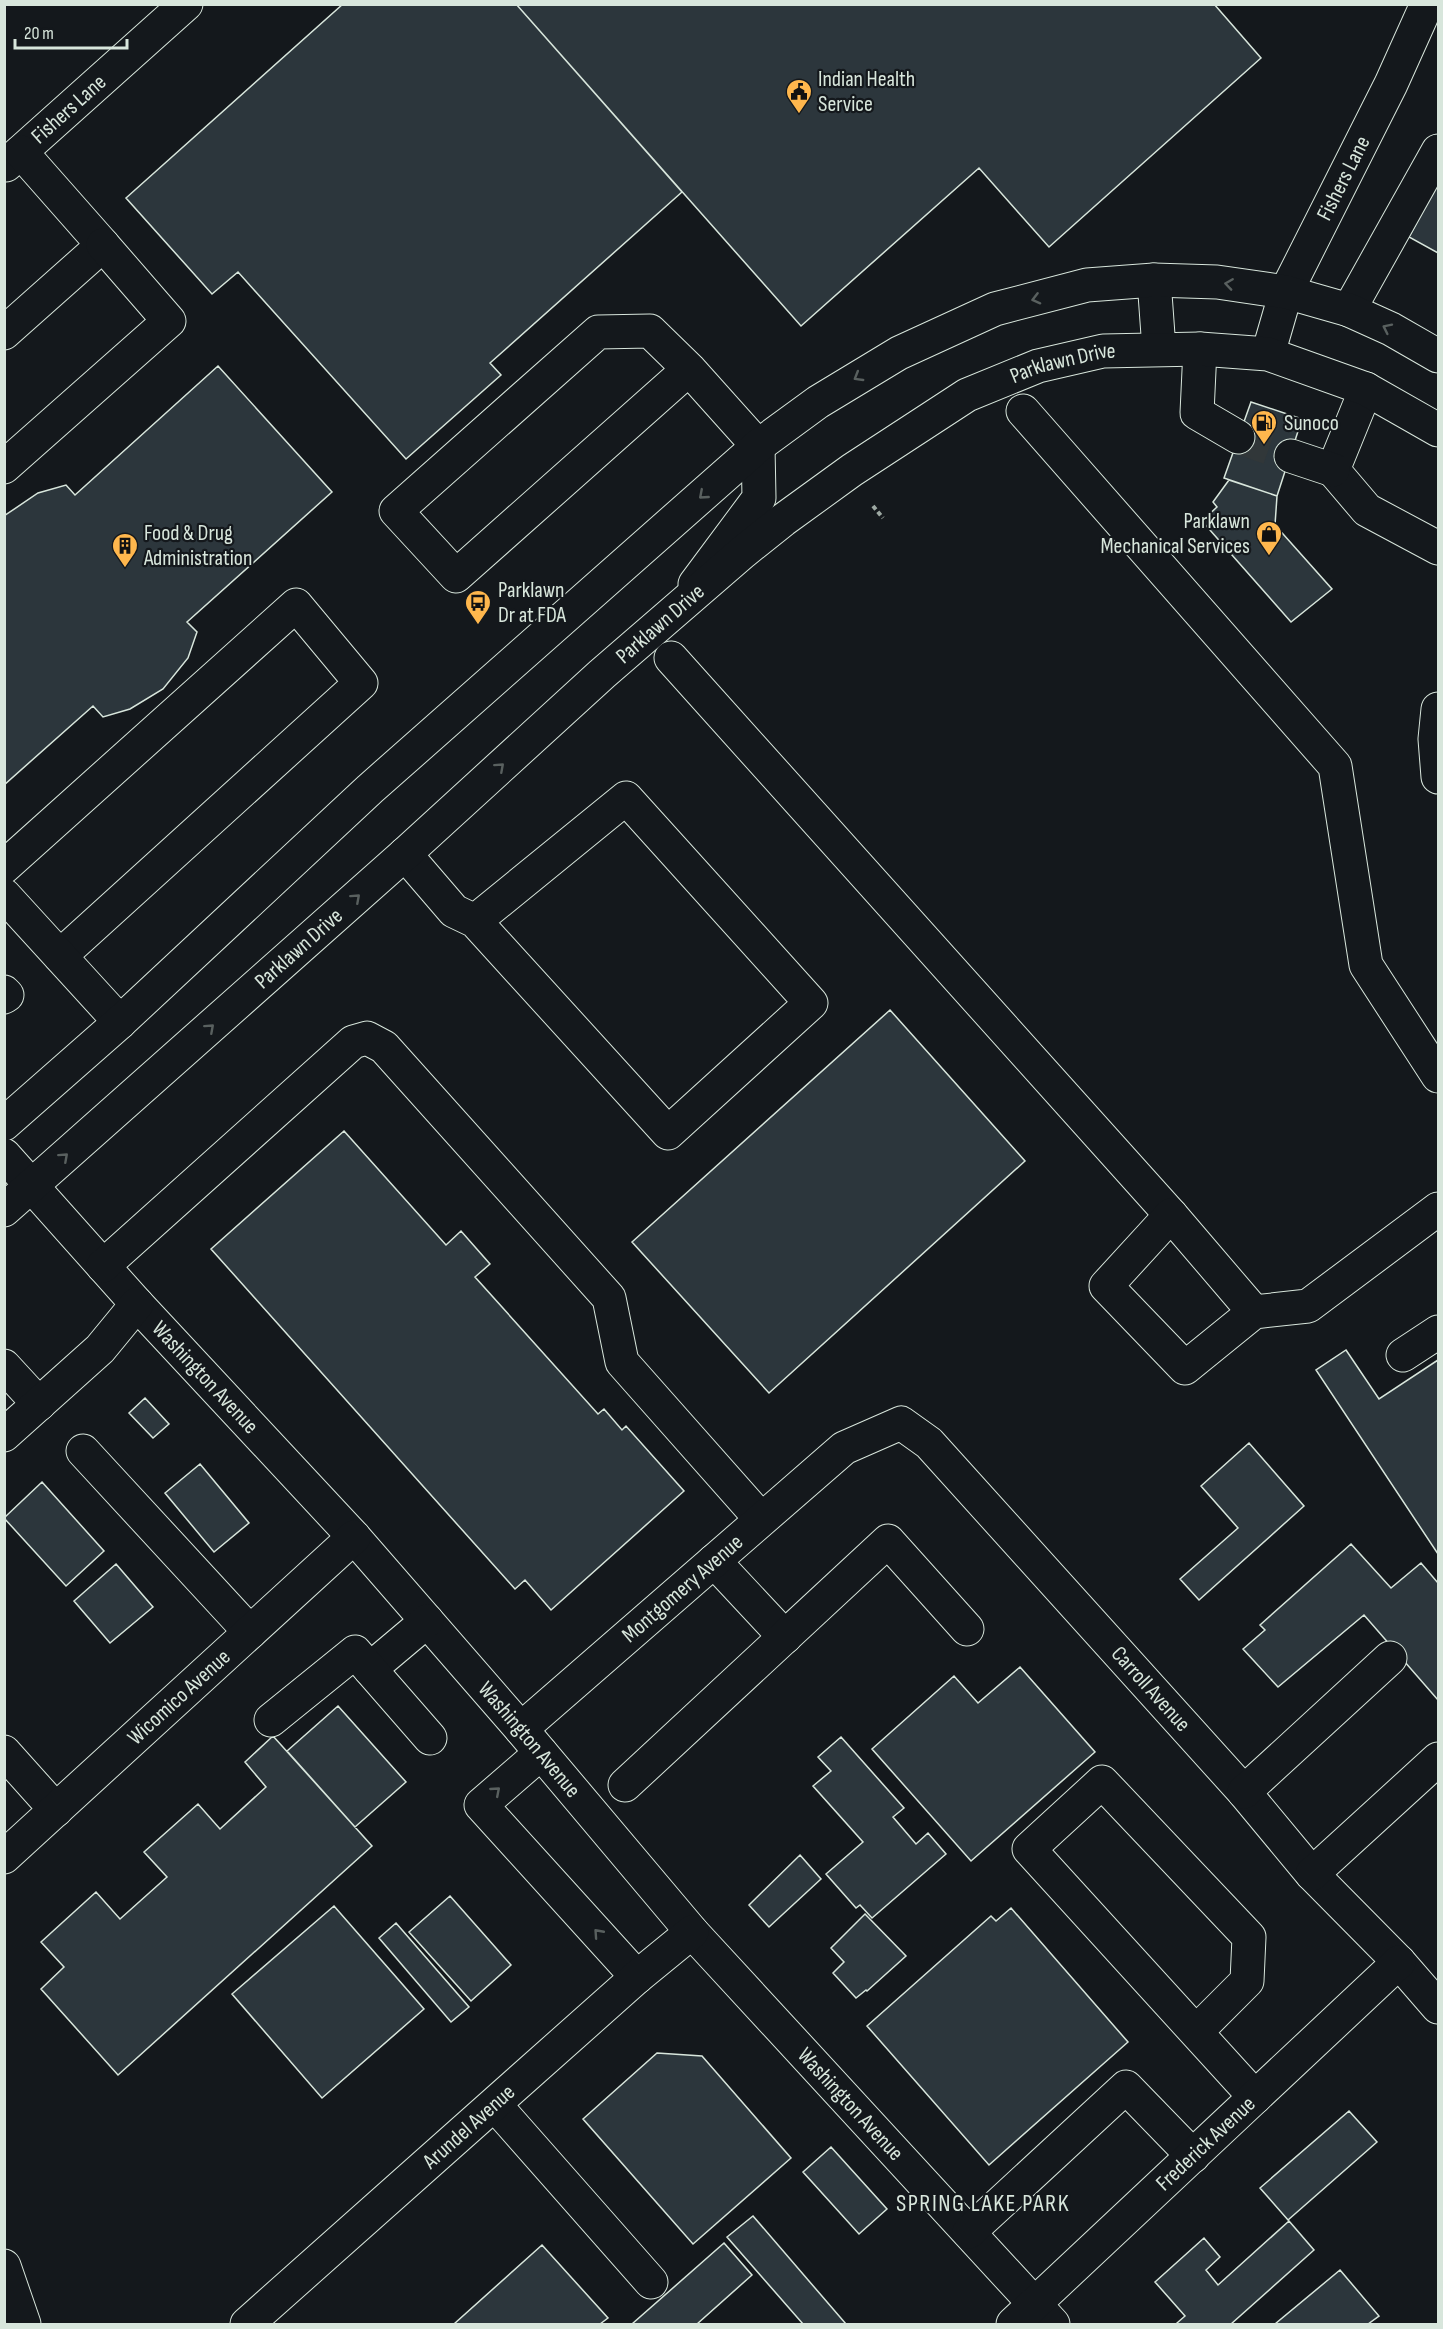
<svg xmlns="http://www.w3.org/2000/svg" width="1443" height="2329" viewBox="0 0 1443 2329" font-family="'Sofia Sans Condensed',sans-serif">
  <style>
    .building { fill: #2c363c; stroke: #d8e6dc; stroke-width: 1.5 }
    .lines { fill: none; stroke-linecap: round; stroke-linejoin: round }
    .minor-tunnel { stroke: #313739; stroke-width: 33; stroke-dasharray: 33 16; stroke-linecap: butt }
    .minor-casing { stroke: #d8e6dc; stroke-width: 35 }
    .major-casing { stroke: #d8e6dc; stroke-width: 35 }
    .path { stroke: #9da8a2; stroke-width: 4; stroke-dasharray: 4.5 3; stroke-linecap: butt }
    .minor { stroke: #14181c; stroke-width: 33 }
    .major { stroke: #14181c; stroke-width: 33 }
    .oneway { stroke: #59605f }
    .labels { text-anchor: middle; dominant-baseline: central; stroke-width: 4.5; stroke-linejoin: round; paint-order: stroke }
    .poi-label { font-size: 22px; fill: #d8e6dc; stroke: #14181c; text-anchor: start }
    .street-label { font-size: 22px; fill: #d8e6dc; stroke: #14181c }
    .neighbourhood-label { font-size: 24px; letter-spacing: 1.5px; fill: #d8e6dc; stroke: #14181c }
  </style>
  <rect width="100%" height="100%" fill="#14181c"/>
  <path class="building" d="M 343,4 L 516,4 L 682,192 L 490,363 L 501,375 L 406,459 L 238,272 L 212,294 L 126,198 Z
    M 516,4 L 1214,4 L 1261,58 L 1049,247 L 979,168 L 801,326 Z
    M 1438,182 L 1438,253 L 1409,237 Z
    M 218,366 L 332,492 L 187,622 L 197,632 L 188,658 L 163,689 L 130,709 L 103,717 L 93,706 L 4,785 L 4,516 L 38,493 L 66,485 L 75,495 Z
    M 1251,402 L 1302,419 L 1277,496 L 1224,478 Z
    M 1229,480 L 1277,496 L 1275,525 L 1332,589 L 1291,622 L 1202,521 L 1217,507 L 1213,502 Z
    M 890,1010 L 1025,1161 L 769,1393 L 632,1242 Z
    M 344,1131 L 446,1245 L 461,1231 L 490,1264 L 475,1277 L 598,1414 L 604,1409 L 622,1430 L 626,1426 L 684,1491 L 551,1610 L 525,1580 L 515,1589 L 211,1249 Z
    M 1346,1350 L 1379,1399 L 1438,1360 L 1438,1554 L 1316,1370 Z
    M 145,1398 L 169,1424 L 153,1438 L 129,1413 Z
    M 1249,1443 L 1304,1506 L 1199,1600 L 1180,1579 L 1238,1528 L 1201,1486 Z
    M 200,1464 L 249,1523 L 214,1552 L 165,1493 Z
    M 42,1482 L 104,1551 L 66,1586 L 4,1518 Z
    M 1351,1544 L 1391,1588 L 1421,1563 L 1438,1583 L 1438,1700 L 1364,1615 L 1278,1687 L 1243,1649 L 1265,1630 L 1260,1625 Z
    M 116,1564 L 153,1607 L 110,1643 L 74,1601 Z
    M 1020,1667 L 1095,1752 L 971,1861 L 872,1749 L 954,1676 L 978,1703 Z
    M 338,1706 L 406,1782 L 355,1827 L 287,1751 Z
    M 273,1736 L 372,1846 L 118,2075 L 41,1989 L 64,1967 L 41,1942 L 96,1892 L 120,1919 L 167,1877 L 144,1852 L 198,1804 L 220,1829 L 266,1787 L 245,1762 Z
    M 841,1737 L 904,1808 L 893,1817 L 916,1844 L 928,1833 L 946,1854 L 872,1918 L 860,1905 L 856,1908 L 826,1874 L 863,1842 L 813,1786 L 831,1771 L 818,1757 Z
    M 800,1855 L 821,1879 L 769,1927 L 749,1905 Z
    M 450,1896 L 511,1965 L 471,2001 L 409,1932 Z
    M 334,1906 L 424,2009 L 322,2098 L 232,1994 Z
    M 1011,1908 L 1128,2042 L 989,2165 L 867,2026 L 991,1916 L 996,1921 Z
    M 865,1914 L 906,1956 L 867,1991 L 866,1990 L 856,1998 L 833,1973 L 844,1962 L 831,1948 Z
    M 396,1923 L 469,2007 L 451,2022 L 379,1938 Z
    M 657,2053 L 702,2056 L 791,2158 L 693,2244 L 583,2119 Z
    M 1349,2111 L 1377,2142 L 1288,2220 L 1260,2188 Z
    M 831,2147 L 887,2209 L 859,2234 L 803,2172 Z
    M 753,2216 L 846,2324 L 803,2324 L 727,2237 Z
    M 1289,2221 L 1314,2250 L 1231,2324 L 1179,2324 L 1177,2323 L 1185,2316 L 1155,2282 L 1204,2238 L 1220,2257 L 1206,2270 L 1218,2285 Z
    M 724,2243 L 752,2275 L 697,2324 L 632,2324 Z
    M 542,2245 L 608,2318 L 600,2324 L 454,2324 Z
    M 1340,2270 L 1379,2316 L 1368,2324 L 1275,2324 Z"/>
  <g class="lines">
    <path class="minor-tunnel" d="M 1238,437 L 1291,456"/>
    <defs>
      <g id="minor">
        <path id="s1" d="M 6,165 L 186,4"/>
        <path d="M 1154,280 L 1159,349"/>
        <path d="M 1349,310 L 1438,151"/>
        <path d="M 4,333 L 103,245 L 21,152"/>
        <path d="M 1200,349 L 1197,413 L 1238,437"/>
        <path id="s2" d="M 1268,354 L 1286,292 L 1391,84 L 1427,4"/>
        <path d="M 689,369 L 650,331 L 598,332 L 396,511 L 456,576 L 689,369 L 758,446 L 759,498 L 695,584"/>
        <path d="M 1366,389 L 1333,470 L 1367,510 L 1438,548"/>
        <path d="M 1023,411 L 1335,766 L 1366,965 L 1438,1076"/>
        <path d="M 1291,456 L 1333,470"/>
        <path d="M 4,467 L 169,321 L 103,245"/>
        <path d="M 671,658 L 1171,1215"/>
        <path d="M 1438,709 L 1435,739 L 1438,777"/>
        <path d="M 405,854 L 454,911 L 475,921 L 668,1133 L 811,1003 L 626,798 L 475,921"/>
        <path d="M 4,867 L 296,605 L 361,683 L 60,956"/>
        <path d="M 4,895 L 120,1022"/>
        <path d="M 4,992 L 7,995 L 4,997"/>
        <path id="s3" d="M 4,1155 L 137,1304 L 354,1537 L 521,1729 L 692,1932 L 1053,2324"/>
        <path d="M 103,1266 L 353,1042 L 367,1038 L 384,1047 L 609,1298 L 622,1362 L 761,1519"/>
        <path d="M 1254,1312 L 1171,1215 L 1106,1286 L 1185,1368 L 1254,1312 L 1308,1306 L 1438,1209"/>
        <path d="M 1403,1355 L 1438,1332"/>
        <path d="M 4,1366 L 39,1404"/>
        <path d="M 4,1435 L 100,1349 L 137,1304"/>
        <path d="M 83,1451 L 250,1632"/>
        <path d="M 714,1561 L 785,1637"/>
        <path d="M 370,1669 L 427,1621"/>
        <path d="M 271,1720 L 355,1652 L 430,1738"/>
        <path id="s4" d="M 521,1729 L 844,1448 L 901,1423 L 929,1443 L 1244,1792 L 1312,1874 L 1399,1962 L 1438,2007"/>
        <path d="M 4,1752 L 56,1810"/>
        <path d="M 541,1753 L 481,1805 L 637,1977"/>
        <path d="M 625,1785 L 888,1541 L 967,1629"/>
        <path d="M 1244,1792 L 1390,1658"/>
        <path id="s5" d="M 4,1857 L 354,1537"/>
        <path d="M 1312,1874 L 1438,1759"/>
        <path d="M 1196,2032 L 1247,1981 L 1249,1937 L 1102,1782 L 1029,1849 L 1255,2097"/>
        <path d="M 495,2105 L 651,2282"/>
        <path d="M 969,2232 L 1126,2087 L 1193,2156"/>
        <path id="s6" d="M 247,2324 L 637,1977 L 692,1932"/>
        <path id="s7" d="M 1013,2324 L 1399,1962"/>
      </g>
      <g id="major">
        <path d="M 4,1124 L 120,1022 L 370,789 L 758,446 L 818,402 L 899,353 L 995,309 L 1087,285 L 1154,280 L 1217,282 L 1286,292 L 1349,310 L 1391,329 L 1438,356"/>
        <path id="s8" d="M 4,1210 L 405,854 L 602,674 L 743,552 L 783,520 L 852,470 L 967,395 L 1038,366 L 1103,351 L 1200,349 L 1268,354 L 1366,389 L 1438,430"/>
        <path d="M 4,2266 L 24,2324"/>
      </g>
    </defs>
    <use href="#minor" class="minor-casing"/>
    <use href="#major" class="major-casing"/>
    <path class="path" d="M 873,506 L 883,518"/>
    <use href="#minor" class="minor"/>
    <use href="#major" class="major"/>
  </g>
  <defs><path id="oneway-chevron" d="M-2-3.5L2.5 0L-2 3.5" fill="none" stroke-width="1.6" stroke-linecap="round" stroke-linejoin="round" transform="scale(1.5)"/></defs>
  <g class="oneway">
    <use href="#oneway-chevron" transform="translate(1229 284) rotate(-172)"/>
    <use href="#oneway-chevron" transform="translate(1036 299) rotate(166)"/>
    <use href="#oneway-chevron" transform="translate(1387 328) rotate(-154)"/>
    <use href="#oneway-chevron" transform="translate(858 377) rotate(149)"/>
    <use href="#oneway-chevron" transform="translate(703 495) rotate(139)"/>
    <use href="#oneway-chevron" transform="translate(500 767) rotate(-42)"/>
    <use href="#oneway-chevron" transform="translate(356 898) rotate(-42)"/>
    <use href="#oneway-chevron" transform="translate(210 1028) rotate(-42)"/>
    <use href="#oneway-chevron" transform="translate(64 1157) rotate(-42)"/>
    <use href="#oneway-chevron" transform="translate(496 1791) rotate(-41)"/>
    <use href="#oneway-chevron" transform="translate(598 1933) rotate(-132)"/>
  </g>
  <defs>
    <symbol id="civic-pin" viewBox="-11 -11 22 30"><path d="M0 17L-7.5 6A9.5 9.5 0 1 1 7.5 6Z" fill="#ffb74d" stroke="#14181c"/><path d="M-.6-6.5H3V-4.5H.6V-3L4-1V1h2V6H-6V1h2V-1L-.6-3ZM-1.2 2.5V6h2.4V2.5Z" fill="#111"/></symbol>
    <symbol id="fuel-pin" viewBox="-11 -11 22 30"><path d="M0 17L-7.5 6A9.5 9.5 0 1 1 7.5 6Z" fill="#ffb74d" stroke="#14181c"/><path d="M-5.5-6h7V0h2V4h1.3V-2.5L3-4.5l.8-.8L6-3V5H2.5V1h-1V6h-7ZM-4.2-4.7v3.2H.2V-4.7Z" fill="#111"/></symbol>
    <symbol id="shop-pin" viewBox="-11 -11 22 30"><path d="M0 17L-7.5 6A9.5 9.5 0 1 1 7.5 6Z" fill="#ffb74d" stroke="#14181c"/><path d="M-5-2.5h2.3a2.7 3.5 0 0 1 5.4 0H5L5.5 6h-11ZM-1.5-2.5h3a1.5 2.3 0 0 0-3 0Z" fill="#111"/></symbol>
    <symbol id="building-pin" viewBox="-11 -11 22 30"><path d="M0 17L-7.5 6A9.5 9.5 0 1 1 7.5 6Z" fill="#ffb74d" stroke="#14181c"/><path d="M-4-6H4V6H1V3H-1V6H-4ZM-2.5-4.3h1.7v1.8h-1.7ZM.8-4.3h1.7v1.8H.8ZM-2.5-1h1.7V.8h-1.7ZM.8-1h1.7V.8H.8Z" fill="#111"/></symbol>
    <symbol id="bus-pin" viewBox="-11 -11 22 30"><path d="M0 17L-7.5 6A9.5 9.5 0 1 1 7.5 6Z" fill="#ffb74d" stroke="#14181c"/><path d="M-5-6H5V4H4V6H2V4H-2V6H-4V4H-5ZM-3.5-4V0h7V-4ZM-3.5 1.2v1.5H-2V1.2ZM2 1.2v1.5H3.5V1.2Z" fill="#111"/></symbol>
  </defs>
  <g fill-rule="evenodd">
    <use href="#civic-pin" x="784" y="77" width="30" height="40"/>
    <use href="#fuel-pin" x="1249" y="408" width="30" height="40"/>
    <use href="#shop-pin" x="1254" y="519" width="30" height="40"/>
    <use href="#building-pin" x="110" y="531" width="30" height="40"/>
    <use href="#bus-pin" x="463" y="588" width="30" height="40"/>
  </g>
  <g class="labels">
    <g class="poi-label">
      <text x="818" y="79">Indian Health<tspan x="818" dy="25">Service</tspan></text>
      <text x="1284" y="423">Sunoco</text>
      <text x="1250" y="521" text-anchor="end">Parklawn<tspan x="1250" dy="25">Mechanical Services</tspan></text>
      <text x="144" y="533">Food &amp; Drug<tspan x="144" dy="25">Administration</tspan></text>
      <text x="498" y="590">Parklawn<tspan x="498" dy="25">Dr at FDA</tspan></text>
    </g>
    <g class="street-label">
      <text stroke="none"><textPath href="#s1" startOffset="84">Fishers Lane</textPath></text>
      <text stroke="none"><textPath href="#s2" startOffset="192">Fishers Lane</textPath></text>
      <text stroke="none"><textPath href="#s8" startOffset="1365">Parklawn Drive</textPath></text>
      <text stroke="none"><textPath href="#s8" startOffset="880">Parklawn Drive</textPath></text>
      <text stroke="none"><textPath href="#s8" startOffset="394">Parklawn Drive</textPath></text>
      <text stroke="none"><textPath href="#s3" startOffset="300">Washington Avenue</textPath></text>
      <text stroke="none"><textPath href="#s4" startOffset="214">Montgomery Avenue</textPath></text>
      <text stroke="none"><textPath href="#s4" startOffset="856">Carroll Avenue</textPath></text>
      <text stroke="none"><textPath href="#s5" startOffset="237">Wicomico Avenue</textPath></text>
      <text stroke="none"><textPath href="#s3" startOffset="786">Washington Avenue</textPath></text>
      <text stroke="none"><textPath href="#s3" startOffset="1272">Washington Avenue</textPath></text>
      <text stroke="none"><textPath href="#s6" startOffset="297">Arundel Avenue</textPath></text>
      <text stroke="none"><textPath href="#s7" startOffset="264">Frederick Avenue</textPath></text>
    </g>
    <g class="neighbourhood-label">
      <text x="983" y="2203">SPRING LAKE PARK</text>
    </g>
  </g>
  <rect width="1443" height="2329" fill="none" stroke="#d8e6dc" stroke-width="12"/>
  <path d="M15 39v9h112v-9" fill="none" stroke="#d8e6dc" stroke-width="3"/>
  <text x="24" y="39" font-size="18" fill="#d8e6dc" stroke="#14181c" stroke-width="4.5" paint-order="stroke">20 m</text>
</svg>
